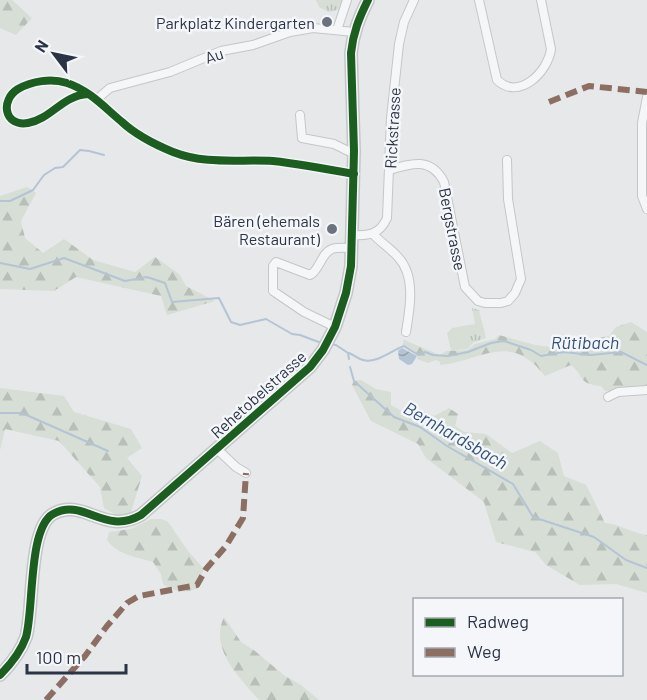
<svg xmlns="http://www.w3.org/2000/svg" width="647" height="700" viewBox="0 0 647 700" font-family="Barlow,sans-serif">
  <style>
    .forest { fill: url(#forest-firs) }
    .park { fill: url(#park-tufts) }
    .water { fill: url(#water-waves) }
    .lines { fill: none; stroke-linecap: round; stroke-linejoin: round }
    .stream { stroke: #b4c4d5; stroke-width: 2 }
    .street-casing { stroke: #c4c6c8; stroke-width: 10 }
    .secondary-casing { stroke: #c4c6c8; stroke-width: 14 }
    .street { stroke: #f5f6f7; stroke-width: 8 }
    .secondary { stroke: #f8f8f8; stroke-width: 10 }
    .quiet { stroke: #8d6e63; stroke-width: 6; stroke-dasharray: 12 6; stroke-linecap: butt }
    .cycleway-casing { stroke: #f4f6f9; stroke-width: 11 }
    .cycleway { stroke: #1b5e20; stroke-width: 8 }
    .poi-dot { fill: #6c737f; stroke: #f4f6f9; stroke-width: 2 }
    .labels { text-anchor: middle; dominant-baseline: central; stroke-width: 5; stroke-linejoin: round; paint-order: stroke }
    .poi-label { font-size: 16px; fill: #2b3445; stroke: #f4f6f9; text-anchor: end }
    .street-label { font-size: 16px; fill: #2b3445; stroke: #f4f6f9 }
    .water-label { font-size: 18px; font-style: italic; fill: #34527a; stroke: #f4f6f9 }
  </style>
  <defs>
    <pattern id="forest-firs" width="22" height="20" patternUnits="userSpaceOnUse" patternTransform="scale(1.5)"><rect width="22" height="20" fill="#d6ded6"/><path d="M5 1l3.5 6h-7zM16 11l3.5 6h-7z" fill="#b8bfb9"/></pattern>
    <pattern id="park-tufts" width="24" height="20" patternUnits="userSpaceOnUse" patternTransform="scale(1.5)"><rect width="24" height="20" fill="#d6ded6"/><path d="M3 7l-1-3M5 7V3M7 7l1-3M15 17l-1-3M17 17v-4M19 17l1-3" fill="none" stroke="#b8bfb9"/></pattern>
    <pattern id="water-waves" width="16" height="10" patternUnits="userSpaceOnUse" patternTransform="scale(1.5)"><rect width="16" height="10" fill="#b4c4d5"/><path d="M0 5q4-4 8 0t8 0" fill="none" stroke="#93a0af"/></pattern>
  </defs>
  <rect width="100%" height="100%" fill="#e6e8ea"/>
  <path class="forest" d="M 0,0 L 12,0 L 32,18 L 16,35 L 0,28 Z
    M 27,187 L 36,193 L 21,221 L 25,238 L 43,253 L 64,239 L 93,260 L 135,272 L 155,257 L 179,274 L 186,286 L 215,301 L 167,315 L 161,296 L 76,277 L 54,291 L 0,289 L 0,196 Z
    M 631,322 L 647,332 L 647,389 L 605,391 L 601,386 C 576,383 586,377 571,365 L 545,376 C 510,331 484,360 440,365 L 440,362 L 436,360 L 428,363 L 417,359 L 418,355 L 402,347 L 404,340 L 440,355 L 446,351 L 467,350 L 475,344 L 495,339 L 499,335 L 535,345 L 550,347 L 609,336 L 616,327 Z
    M 361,380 L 376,389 L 391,392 L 391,405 L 400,410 L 419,409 L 434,416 L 449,408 L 458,414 L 455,426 L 464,432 L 486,434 L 512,453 L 540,441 L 558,453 L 564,476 L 586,485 L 605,523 C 620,524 632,533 647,535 L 647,593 L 616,584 L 580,585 L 546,565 L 535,552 L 496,542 L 484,502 L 426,458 L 418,444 L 371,421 L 352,385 L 354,381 Z
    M 0,388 L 64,396 L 74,412 L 131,429 L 142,448 L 127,458 L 142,476 L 131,512 L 123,519 L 104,508 L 100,487 L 59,441 L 5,429 L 0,450 Z
    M 151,519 L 162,519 L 168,522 L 188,551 L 204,569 L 196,589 C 182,593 176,592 163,584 L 161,574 L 153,562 C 136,557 118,555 107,540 L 109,532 L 131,529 Z
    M 224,617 L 241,642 L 255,651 L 285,676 L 301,685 L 319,700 L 259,700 C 240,678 209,649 224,617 Z"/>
  <path class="park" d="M 316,0 L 345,0 C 342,9 337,11 328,12 L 319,7 Z
    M 472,308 L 479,310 L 486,338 L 474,342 L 467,349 L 451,350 L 447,333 L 452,328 L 475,324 Z"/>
  <path class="water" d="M 402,348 L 417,356 L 412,364 L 408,365 L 399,359 L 398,351 Z"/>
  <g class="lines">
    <path class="stream" d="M 0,201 L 10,201 L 33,190 L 44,175 L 55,168 L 63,167 L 80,150 L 89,151 L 104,155
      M 0,263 L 30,269 L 64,258 L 125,281 L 147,277 L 165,283 L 172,302 L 219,298 L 231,322 L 240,325 L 266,319 L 292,334 L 300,335 L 324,344
      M 329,344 L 336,345 L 348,353 L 349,359
      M 349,353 C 354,355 358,359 363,360 C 376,364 392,350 404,346 L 418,355 L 425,352 L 433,355 L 448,356 L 468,352 L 491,343 L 504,341 L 531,350 L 541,356 L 564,352 L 591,355 L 621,352 L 647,365
      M 350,367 L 354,381 L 394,417 L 420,427 L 447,446 L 513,484 L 533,517 L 594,537 L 626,560 L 647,568
      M 0,413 L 22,413 L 108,451"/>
    <defs>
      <path id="street" d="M 479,0 L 497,80 C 519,101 548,72 551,49 L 541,0
        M 337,30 L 347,0
        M 88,94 C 63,95 51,119 28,123 C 4,127 0,100 18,89 C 32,81 51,78 67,83 C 89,90 105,108 122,122 C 136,135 156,145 173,152 C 206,165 239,159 273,161 C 300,164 327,169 354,174
        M 647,97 L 642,123 L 642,196 L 647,209
        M 97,99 L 110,88 L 170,72 L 221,51 L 253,45 L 290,32 L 313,28 L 354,32
        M 300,115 L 302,138 L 334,144 L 348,151 L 354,151
        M 389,170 C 412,163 431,157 444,182 L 465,287 L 478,301 L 485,303 L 501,303 L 508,301 L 515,293 L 521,279 L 508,199 L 507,160
        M 373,234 C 380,242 390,248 398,257 C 416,276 410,308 406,332
        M 353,235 C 369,236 380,234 387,218 L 391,118 L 399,44 L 404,22 L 414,0
        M 335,327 L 304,312 L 273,291 L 273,266 L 276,262 L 310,275 C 320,270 321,253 332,249 C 338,247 346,248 352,248
        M 608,397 L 618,392 L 647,390
        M 217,449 L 236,467 L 246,473"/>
      <path id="secondary" d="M 0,675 C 11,664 21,651 26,637 C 34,609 28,528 53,514 C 84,497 104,536 141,515 L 310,367 L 323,350 L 335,327 L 346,293 L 351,266 L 354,151 L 351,53 C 353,33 359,18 368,0"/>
    </defs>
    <use href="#street" class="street-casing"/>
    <use href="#secondary" class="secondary-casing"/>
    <use href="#street" class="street"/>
    <use href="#secondary" class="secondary"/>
    <path class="quiet" d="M 549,102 L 589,86 L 647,92
      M 46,700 L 85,656 L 107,626 L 127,603 L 139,596 L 197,585 L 206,569 L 226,546 L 243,518 L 246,473"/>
    <defs>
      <path id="cycleway" d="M 88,94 C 63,95 51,119 28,123 C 4,127 0,100 18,89 C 32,81 51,78 67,83 C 89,90 105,108 122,122 C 136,135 156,145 173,152 C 206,165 239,159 273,161 C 300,164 327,169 354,174
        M 0,675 C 11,664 21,651 26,637 C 34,609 28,528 53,514 C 84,497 104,536 141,515 L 310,367 L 323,350 L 335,327 L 346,293 L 351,266 L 354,151 L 351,53 C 353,33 359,18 368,0"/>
    </defs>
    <use href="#cycleway" class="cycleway-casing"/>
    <use href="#cycleway" class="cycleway"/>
  </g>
  <g class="poi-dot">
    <circle cx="327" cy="22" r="6"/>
    <circle cx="332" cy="229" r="6"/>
  </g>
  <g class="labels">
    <g class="poi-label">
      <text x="315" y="22">Parkplatz Kindergarten</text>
      <text x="320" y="220">Bären (ehemals<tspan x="320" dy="18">Restaurant)</tspan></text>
    </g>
    <g class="street-label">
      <text transform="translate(214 55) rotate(-18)">Au</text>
      <text transform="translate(392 128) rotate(-87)">Rickstrasse</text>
      <text transform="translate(453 229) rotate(79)">Bergstrasse</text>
      <text transform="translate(258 394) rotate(-42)">Rehetobelstrasse</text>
    </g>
    <g class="water-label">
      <text x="585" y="342">Rütibach</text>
      <text transform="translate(456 435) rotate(30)">Bernhardsbach</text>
    </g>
  </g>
  <rect x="413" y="598" width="210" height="78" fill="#f4f6f9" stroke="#a4a8b1" stroke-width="1.5"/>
  <rect x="425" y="618" width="30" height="9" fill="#1b5e20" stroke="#a4a8b1" stroke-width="1.5"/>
  <text x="467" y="628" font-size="18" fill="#2b3445">Radweg</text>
  <rect x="425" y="648" width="30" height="9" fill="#8d6e63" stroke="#a4a8b1" stroke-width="1.5"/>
  <text x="467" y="658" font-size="18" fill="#2b3445">Weg</text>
  <g transform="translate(54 54) rotate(302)" stroke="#f4f6f9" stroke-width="4.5" paint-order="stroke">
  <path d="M0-4.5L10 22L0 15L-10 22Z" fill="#2b3445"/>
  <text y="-9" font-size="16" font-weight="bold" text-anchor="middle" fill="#2b3445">N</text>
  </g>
  <path d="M27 664v9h99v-9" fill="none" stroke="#2b3445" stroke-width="3"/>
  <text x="36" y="664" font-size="18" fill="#2b3445" stroke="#f4f6f9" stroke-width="4.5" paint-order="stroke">100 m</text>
</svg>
